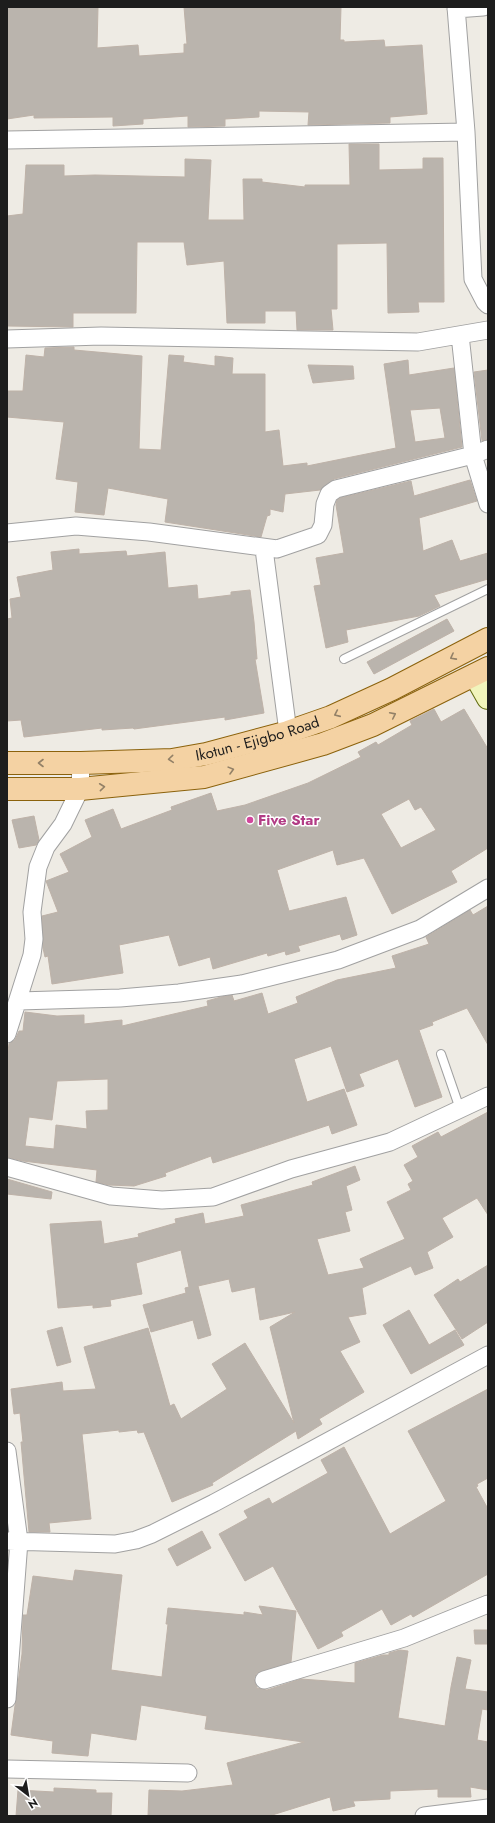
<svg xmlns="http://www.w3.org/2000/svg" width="495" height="1823" viewBox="0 0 495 1823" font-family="Jost,sans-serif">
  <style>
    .building { fill: #bab4ad; stroke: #beb2a8; fill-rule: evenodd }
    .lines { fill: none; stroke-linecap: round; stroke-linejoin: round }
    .lane-casing { stroke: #a1a1a1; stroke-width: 10 }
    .street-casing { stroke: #a1a1a1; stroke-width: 19 }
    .secondary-casing { stroke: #606b0e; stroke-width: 24 }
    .primary-casing { stroke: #8b620c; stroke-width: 24 }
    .lane { stroke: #fff; stroke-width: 8 }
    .street { stroke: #fff; stroke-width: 17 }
    .secondary { stroke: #f1f4bc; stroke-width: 22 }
    .primary { stroke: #f4d2a3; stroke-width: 22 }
    .oneway { stroke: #938167 }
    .hotel-dot { fill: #d1479c; stroke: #fff; stroke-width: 1.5 }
    .labels { text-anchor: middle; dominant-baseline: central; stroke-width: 3; stroke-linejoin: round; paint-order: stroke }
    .street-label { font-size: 15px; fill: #1d1d1d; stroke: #fff }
    .hotel-label { font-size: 15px; font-weight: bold; fill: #b23c85; stroke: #fff; text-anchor: start }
  </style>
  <rect width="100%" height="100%" fill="#eeebe4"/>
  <path class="building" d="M 7,7 L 98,7 L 97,48 L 138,45 L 139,56 L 184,53 L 184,44 L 187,44 L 184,7 L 341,7 L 340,40 L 344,40 L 344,42 L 384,40 L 385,47 L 422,45 L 427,114 L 390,117 L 390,123 L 308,125 L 309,112 L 259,111 L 259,117 L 225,119 L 225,126 L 188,127 L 188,116 L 143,119 L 143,124 L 113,126 L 113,117 L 34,118 L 34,115 L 7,119 Z
    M 349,144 L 379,144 L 379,170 L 423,169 L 423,158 L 443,158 L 444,302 L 418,302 L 419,312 L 388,313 L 387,243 L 337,244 L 337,309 L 331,309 L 333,330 L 297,330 L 296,311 L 265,311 L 265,323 L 227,323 L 224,261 L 187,265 L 184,242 L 137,242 L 136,313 L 73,313 L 73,327 L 7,326 L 7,216 L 23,214 L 26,165 L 64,165 L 64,176 L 95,175 L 185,177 L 185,159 L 211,160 L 208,220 L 244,220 L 243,179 L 262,179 L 262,182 L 305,187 L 305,185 L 350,185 Z
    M 74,347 L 74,350 L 142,356 L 139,449 L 161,450 L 169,355 L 184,356 L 183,362 L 215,366 L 215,356 L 233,358 L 232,374 L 265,374 L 265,432 L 279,430 L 283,466 L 307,463 L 307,466 L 396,448 L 384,364 L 408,360 L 409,375 L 454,368 L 462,447 L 334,479 L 320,490 L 285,494 L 283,512 L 270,509 L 270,515 L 267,516 L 261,537 L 165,522 L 168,499 L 108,488 L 104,515 L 75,512 L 78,482 L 56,479 L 64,422 L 7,417 L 7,391 L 23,391 L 26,355 L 44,357 L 45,348 ZM 440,408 L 445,438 L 415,442 L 410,410 Z
    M 308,365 L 353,366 L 354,379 L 313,383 Z
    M 488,370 L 488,439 L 482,441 L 474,372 Z
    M 470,480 L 477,501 L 419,518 L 423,551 L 452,540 L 460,561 L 488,553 L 488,579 L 434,595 L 440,606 L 419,616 L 346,630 L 348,642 L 326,648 L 314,586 L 321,585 L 316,558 L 344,553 L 336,505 L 337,500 L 340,498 L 411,481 L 414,496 Z
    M 79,549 L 79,554 L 126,551 L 127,556 L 165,552 L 168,588 L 197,585 L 198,599 L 231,595 L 231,592 L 250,590 L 254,622 L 257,659 L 255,659 L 264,713 L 225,720 L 225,717 L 134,729 L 133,728 L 102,730 L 102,728 L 24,737 L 21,720 L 7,721 L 7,619 L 12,618 L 10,599 L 21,597 L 17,577 L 53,570 L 51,552 Z
    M 447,619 L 454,631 L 374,674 L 367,662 Z
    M 434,709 L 441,722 L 464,709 L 488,749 L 488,848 L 451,871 L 457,882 L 392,914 L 364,858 L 337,865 L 333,850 L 277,870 L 289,911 L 346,897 L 357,935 L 342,940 L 340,934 L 298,946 L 300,951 L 286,955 L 285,951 L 268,956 L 267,953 L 213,969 L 210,957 L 179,966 L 169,935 L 119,945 L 123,973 L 52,984 L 48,956 L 45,957 L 43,948 L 42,916 L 58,912 L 46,881 L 69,872 L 60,854 L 92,837 L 85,820 L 113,809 L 121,829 L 172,810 L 171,807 L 211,793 L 217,811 L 245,805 L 308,783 L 361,757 L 358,752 L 376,742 L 378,745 L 412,725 L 410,721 ZM 409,799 L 415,810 L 421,807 L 436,830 L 401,848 L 381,814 Z
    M 34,816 L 39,840 L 36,845 L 19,848 L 12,820 Z
    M 488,906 L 488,1045 L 467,1008 L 432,1022 L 433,1025 L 419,1030 L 442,1097 L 415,1107 L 398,1059 L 359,1074 L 364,1086 L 347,1092 L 331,1046 L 294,1059 L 307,1102 L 344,1089 L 357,1125 L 332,1134 L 329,1125 L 213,1163 L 211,1156 L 165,1173 L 166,1176 L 134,1186 L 109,1185 L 96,1182 L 97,1170 L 23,1161 L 7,1157 L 7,1058 L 9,1044 L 15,1040 L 19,1031 L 23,1031 L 25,1012 L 57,1016 L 84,1015 L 84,1024 L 122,1020 L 122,1026 L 208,1006 L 207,1001 L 221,997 L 232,995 L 234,1001 L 262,993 L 268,1014 L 298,1003 L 296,997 L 337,980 L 396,968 L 392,956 L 429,944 L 426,937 L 470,910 L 473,915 ZM 108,1079 L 108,1110 L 86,1111 L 87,1129 L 56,1125 L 54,1149 L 25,1146 L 29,1117 L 52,1120 L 57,1081 Z
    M 488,1112 L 488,1215 L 477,1198 L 442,1218 L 453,1237 L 427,1252 L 433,1268 L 415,1275 L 411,1266 L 362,1288 L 366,1314 L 348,1317 L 360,1342 L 340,1351 L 364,1392 L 319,1419 L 322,1424 L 298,1439 L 296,1431 L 212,1483 L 213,1485 L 172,1502 L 144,1432 L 138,1433 L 137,1430 L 119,1432 L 119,1430 L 82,1434 L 91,1519 L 49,1523 L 50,1532 L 29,1532 L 21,1442 L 23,1442 L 20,1413 L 14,1414 L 11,1389 L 62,1382 L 63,1391 L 96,1389 L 84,1347 L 148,1328 L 170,1406 L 174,1404 L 181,1419 L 227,1389 L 212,1364 L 245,1343 L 294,1423 L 270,1327 L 295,1312 L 260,1320 L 255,1287 L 232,1292 L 229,1279 L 198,1286 L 211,1335 L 198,1339 L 193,1320 L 151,1332 L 143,1305 L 186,1293 L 185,1288 L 189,1287 L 181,1250 L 136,1263 L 142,1294 L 110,1300 L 111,1306 L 93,1308 L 93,1305 L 58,1308 L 50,1224 L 101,1221 L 104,1244 L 139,1237 L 138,1234 L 176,1223 L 175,1219 L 203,1213 L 205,1224 L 244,1216 L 241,1205 L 313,1185 L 312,1182 L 355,1166 L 360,1180 L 346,1186 L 352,1210 L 345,1212 L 350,1231 L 317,1239 L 328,1275 L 364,1268 L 360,1259 L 405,1239 L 387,1202 L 411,1190 L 408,1184 L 413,1181 L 404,1165 L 418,1157 L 412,1146 L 438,1132 L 441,1137 Z
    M 7,1179 L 52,1192 L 51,1199 L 7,1194 Z
    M 488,1265 L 488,1322 L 462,1339 L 434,1295 L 458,1279 L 460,1282 Z
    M 409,1310 L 429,1345 L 455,1330 L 464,1345 L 411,1374 L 383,1325 Z
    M 62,1327 L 71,1362 L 57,1366 L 47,1331 Z
    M 488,1389 L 488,1478 L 477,1484 L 478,1486 L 476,1487 L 488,1509 L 488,1574 L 413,1617 L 411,1614 L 391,1625 L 382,1609 L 341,1632 L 343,1636 L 318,1649 L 273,1566 L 245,1581 L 219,1534 L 248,1518 L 244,1511 L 269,1498 L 272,1504 L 328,1473 L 321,1460 L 344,1447 L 390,1534 L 446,1501 L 408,1431 Z
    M 202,1531 L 211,1548 L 177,1566 L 168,1549 Z
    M 75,1570 L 122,1575 L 111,1670 L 162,1677 L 168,1624 L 166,1624 L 168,1608 L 244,1615 L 244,1612 L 263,1615 L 259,1606 L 296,1611 L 291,1662 L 257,1673 L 254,1678 L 255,1683 L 257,1688 L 267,1690 L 301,1679 L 355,1683 L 355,1663 L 383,1655 L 389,1655 L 389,1653 L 400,1650 L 408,1651 L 398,1718 L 445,1726 L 451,1687 L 457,1657 L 471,1660 L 465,1689 L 488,1692 L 488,1710 L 482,1709 L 477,1740 L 488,1742 L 488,1790 L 470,1787 L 471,1797 L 438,1797 L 438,1789 L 390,1791 L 390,1799 L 353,1801 L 355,1806 L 333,1811 L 330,1797 L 269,1816 L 148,1816 L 149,1790 L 182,1791 L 233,1785 L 227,1763 L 304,1742 L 205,1729 L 207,1716 L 141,1705 L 136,1740 L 91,1733 L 88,1756 L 52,1753 L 53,1741 L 11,1735 L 22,1654 L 23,1615 L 27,1615 L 33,1576 L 73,1581 Z
    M 474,1630 L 488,1630 L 488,1644 L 475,1644 Z
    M 54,1788 L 96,1790 L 96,1793 L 112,1793 L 111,1816 L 16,1816 L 18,1790 L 54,1792 Z"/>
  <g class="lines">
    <defs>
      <path id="lane" d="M 344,659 L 488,589
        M 441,1054 L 460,1109"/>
      <path id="street" d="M 456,7 L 466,132 L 473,279 L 485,302 L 488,305
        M 456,9 L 483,7
        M 7,140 L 466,132
        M 460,335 L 473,455 L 488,504
        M 7,339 L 101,336 L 418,342 L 488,330
        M 7,533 L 76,526 L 149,532 L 277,549 L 318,535 L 323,525 L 325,504 L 329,494 L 336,489 L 473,455 L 488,449
        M 264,549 L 288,732
        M 19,1001 L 120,998 L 179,993 L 242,984 L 338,960 L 420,929 L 488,888
        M 7,1034 L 32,955 L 34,939 L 32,912 L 38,867 L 46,847 L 63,824 L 80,789 L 81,763
        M 7,1167 L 111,1196 L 162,1200 L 213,1197 L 291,1169 L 390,1142 L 488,1096
        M 7,1451 L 19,1541 L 7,1699
        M 7,1541 L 115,1544 L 136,1540 L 152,1534 L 214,1503 L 488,1355
        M 264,1680 L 404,1638 L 488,1604
        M 7,1769 L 188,1773
        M 424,1816 L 488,1808"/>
      <path id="secondary" d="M 475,675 L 488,698"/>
      <g id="primary">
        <path id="s1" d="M 7,763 L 81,763 L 172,760 L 206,754 L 288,732 L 331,717 L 392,689 L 488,639"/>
        <path d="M 7,789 L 80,789 L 204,777 L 323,744 L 373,725 L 488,668"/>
      </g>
    </defs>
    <use href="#lane" class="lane-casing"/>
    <use href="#street" class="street-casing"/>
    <use href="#secondary" class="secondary-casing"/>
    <use href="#primary" class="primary-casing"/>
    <use href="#lane" class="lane"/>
    <use href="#street" class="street"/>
    <use href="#secondary" class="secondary"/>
    <use href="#primary" class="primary"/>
  </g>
  <defs><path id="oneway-chevron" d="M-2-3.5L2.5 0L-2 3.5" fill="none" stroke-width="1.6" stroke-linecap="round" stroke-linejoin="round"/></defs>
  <g class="oneway">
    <use href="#oneway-chevron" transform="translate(453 657) rotate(152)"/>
    <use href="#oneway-chevron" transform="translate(337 714) rotate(156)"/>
    <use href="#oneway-chevron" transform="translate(393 715) rotate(-26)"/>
    <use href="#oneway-chevron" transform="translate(171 759) rotate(175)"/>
    <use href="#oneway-chevron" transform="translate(41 763) rotate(180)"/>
    <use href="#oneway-chevron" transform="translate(231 770) rotate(-15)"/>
    <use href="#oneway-chevron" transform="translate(102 787) rotate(-6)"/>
  </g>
  <circle class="hotel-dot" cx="250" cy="820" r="4"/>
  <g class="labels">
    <g class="street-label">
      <text stroke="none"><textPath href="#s1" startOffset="253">Ikotun - Ejigbo Road</textPath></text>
    </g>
    <g class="hotel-label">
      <text x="258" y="820">Five Star</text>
    </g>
  </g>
  <rect width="495" height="1823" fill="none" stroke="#1d1d1d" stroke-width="16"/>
  <g transform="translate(28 1795) rotate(149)" stroke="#ffffff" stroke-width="3" paint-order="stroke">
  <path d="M0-3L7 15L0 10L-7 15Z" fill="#1d1d1d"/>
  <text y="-6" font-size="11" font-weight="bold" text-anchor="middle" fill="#1d1d1d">N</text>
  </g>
</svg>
